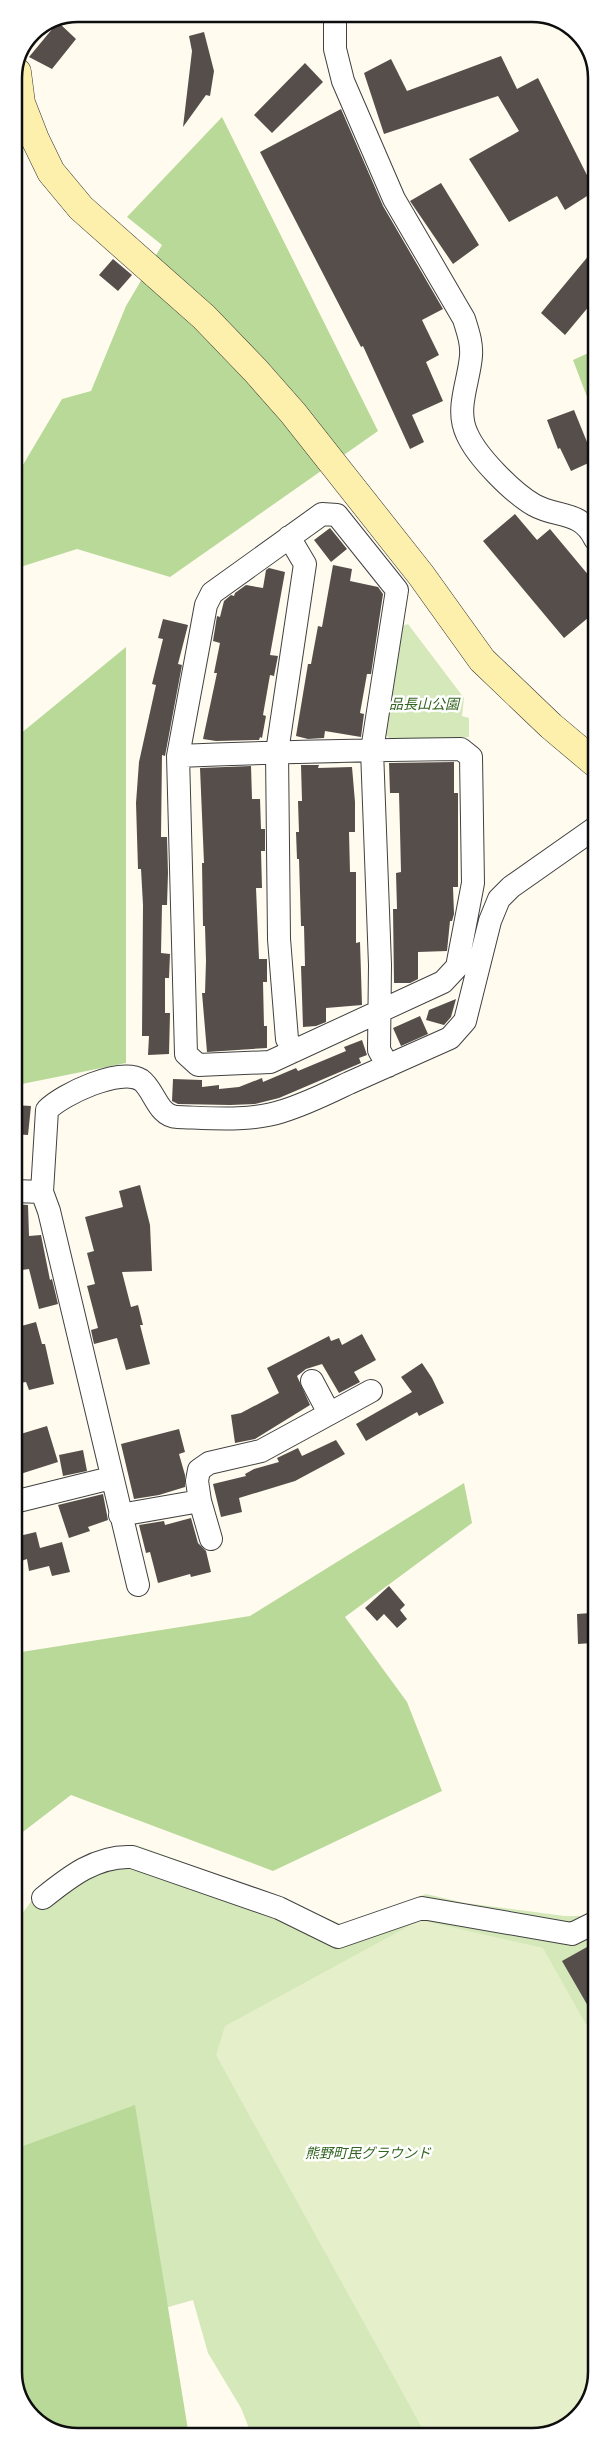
<svg xmlns="http://www.w3.org/2000/svg" width="610" height="2450" viewBox="0 0 610 2450" font-family="Georgia,'Noto Sans JP',serif">
  <style>
    .green { fill: #d4e8b9 }
    .forest { fill: #b9d999 }
    .pitch { fill: #e5f0cb }
    .building { fill: #564e4a }
    .lines { fill: none; stroke-linecap: round; stroke-linejoin: round }
    .street-casing { stroke: #414141; stroke-width: 24 }
    .secondary-casing { stroke: #303030; stroke-width: 29 }
    .street { stroke: #fff; stroke-width: 22 }
    .secondary { stroke: #fdf0ac; stroke-width: 28 }
    .labels { text-anchor: middle; dominant-baseline: central; stroke-width: 5; stroke-linejoin: round; paint-order: stroke }
    .park-label { font-size: 14px; font-style: italic; fill: #31641f; stroke: #fff }
    .rim { fill: none; stroke: #0e0e0e; stroke-width: 2.5 }
  </style>
  <rect width="100%" height="100%" fill="#fffbef"/>
  <path class="green" d="M 408,624 L 464,698 L 462,716 L 469,718 L 469,737 L 393,742 L 383,732 L 402,626 Z
    M 136,1845 L 269,1893 L 343,1925 L 426,1894 L 465,1903 L 565,1916 L 585,1916 L 596,1904 L 596,2371 L 580,2414 L 543,2435 L 252,2436 L 241,2408 L 208,2353 L 193,2300 L 102,2326 L 15,2302 L 15,1919 L 17,1920 L 48,1880 L 75,1860 Z"/>
  <path class="forest" d="M 222,117 L 378,431 L 170,577 L 77,549 L 14,569 L 14,480 L 62,399 L 91,391 L 126,306 L 162,245 L 127,217 Z
    M 595,350 L 595,418 L 573,360 Z
    M 126,647 L 126,1063 L 22,1084 L 14,1083 L 14,739 Z
    M 464,1483 L 472,1523 L 345,1617 L 407,1702 L 442,1791 L 273,1871 L 71,1795 L 15,1838 L 15,1653 L 250,1616 Z
    M 135,2105 L 189,2436 L 74,2436 L 36,2420 L 15,2383 L 15,2149 Z"/>
  <path class="pitch" d="M 420,1920 L 543,1948 L 596,2042 L 596,2371 L 580,2414 L 543,2435 L 426,2435 L 216,2055 L 225,2026 Z"/>
  <path class="building" d="M 58,22 L 76,39 L 52,69 L 29,57 Z
    M 204,32 L 214,71 L 210,96 L 206,95 L 183,127 L 192,51 L 189,36 Z
    M 501,56 L 517,89 L 538,78 L 595,191 L 565,210 L 557,196 L 509,222 L 469,159 L 519,131 L 498,96 L 384,134 L 364,73 L 391,59 L 407,91 Z
    M 305,63 L 323,82 L 272,133 L 254,115 Z
    M 341,109 L 383,206 L 443,309 L 422,320 L 439,355 L 426,362 L 443,401 L 412,415 L 424,442 L 410,449 L 363,346 L 361,347 L 260,152 Z
    M 441,183 L 479,245 L 453,264 L 410,201 Z
    M 595,248 L 595,299 L 565,335 L 541,313 Z
    M 113,259 L 132,275 L 118,291 L 99,275 Z
    M 574,410 L 587,442 L 589,441 L 595,455 L 595,460 L 571,471 L 560,448 L 558,449 L 547,420 Z
    M 515,514 L 537,540 L 550,529 L 595,583 L 595,612 L 564,638 L 483,541 Z
    M 330,528 L 347,549 L 331,562 L 314,540 Z
    M 333,565 L 352,569 L 350,581 L 378,587 L 383,594 L 371,674 L 367,674 L 360,713 L 364,714 L 361,737 L 325,731 L 324,738 L 308,739 L 296,736 L 308,664 L 311,664 L 318,626 L 322,627 Z
    M 269,568 L 285,572 L 270,655 L 278,656 L 274,676 L 270,675 L 263,715 L 266,716 L 262,738 L 260,737 L 259,740 L 216,741 L 203,739 L 217,673 L 214,673 L 220,643 L 213,641 L 217,616 L 220,617 L 224,601 L 231,595 L 234,596 L 235,593 L 246,585 L 263,588 L 266,570 Z
    M 163,619 L 188,625 L 178,664 L 182,665 L 165,756 L 162,755 L 161,837 L 167,837 L 168,873 L 167,905 L 162,905 L 161,953 L 170,954 L 169,978 L 165,978 L 165,1013 L 170,1013 L 169,1054 L 148,1055 L 149,1036 L 142,1036 L 143,905 L 141,869 L 138,869 L 136,803 L 139,762 L 156,685 L 152,684 L 163,639 L 158,638 Z
    M 454,762 L 454,793 L 458,793 L 458,887 L 453,887 L 454,914 L 452,921 L 450,921 L 447,951 L 418,952 L 418,979 L 410,983 L 394,983 L 393,909 L 397,909 L 396,873 L 401,872 L 400,830 L 399,793 L 390,793 L 389,763 Z
    M 301,765 L 319,765 L 318,768 L 352,767 L 355,802 L 355,832 L 349,832 L 350,872 L 356,872 L 356,943 L 360,942 L 362,1005 L 326,1008 L 326,1022 L 316,1026 L 303,1027 L 301,966 L 305,966 L 304,926 L 301,926 L 299,859 L 297,859 L 296,832 L 299,832 L 298,801 L 302,801 Z
    M 251,766 L 252,799 L 260,799 L 261,829 L 265,829 L 265,851 L 261,851 L 262,888 L 256,888 L 259,959 L 267,959 L 267,982 L 263,982 L 264,1026 L 267,1026 L 267,1048 L 207,1052 L 202,993 L 205,993 L 206,961 L 205,926 L 203,926 L 202,863 L 204,863 L 200,768 Z
    M 456,999 L 451,1017 L 444,1025 L 426,1020 L 429,1010 Z
    M 420,1016 L 428,1034 L 401,1046 L 393,1028 Z
    M 362,1040 L 367,1055 L 359,1058 L 361,1063 L 279,1098 L 255,1104 L 230,1105 L 178,1104 L 172,1101 L 173,1079 L 202,1080 L 202,1087 L 219,1085 L 219,1089 L 239,1087 L 262,1078 L 263,1082 L 296,1068 L 298,1071 L 346,1051 L 344,1047 Z
    M 14,1105 L 31,1106 L 28,1135 L 14,1134 Z
    M 140,1185 L 150,1225 L 152,1271 L 122,1272 L 131,1307 L 138,1305 L 143,1325 L 140,1325 L 150,1364 L 126,1370 L 117,1338 L 94,1344 L 91,1330 L 98,1328 L 87,1286 L 95,1284 L 87,1253 L 94,1251 L 85,1217 L 123,1207 L 119,1191 Z
    M 14,1204 L 28,1205 L 29,1236 L 41,1235 L 50,1280 L 52,1279 L 58,1304 L 39,1309 L 29,1269 L 14,1271 Z
    M 36,1322 L 42,1344 L 45,1344 L 54,1384 L 29,1390 L 26,1382 L 14,1384 L 14,1328 Z
    M 362,1334 L 376,1360 L 354,1372 L 360,1382 L 339,1393 L 322,1364 L 306,1369 L 297,1376 L 310,1405 L 255,1439 L 235,1443 L 231,1415 L 241,1413 L 279,1393 L 267,1368 L 329,1336 L 331,1341 L 339,1338 L 342,1345 Z
    M 422,1363 L 432,1378 L 444,1403 L 419,1416 L 417,1412 L 366,1441 L 356,1424 L 412,1392 L 401,1377 Z
    M 47,1426 L 58,1462 L 14,1476 L 14,1436 Z
    M 179,1429 L 185,1452 L 179,1454 L 185,1475 L 185,1487 L 159,1495 L 134,1499 L 121,1444 Z
    M 336,1440 L 345,1454 L 338,1458 L 295,1481 L 239,1498 L 242,1512 L 221,1517 L 213,1484 L 246,1476 L 245,1474 L 254,1469 L 279,1462 L 277,1458 L 298,1448 L 302,1456 Z
    M 83,1450 L 87,1471 L 63,1476 L 59,1455 Z
    M 103,1494 L 108,1520 L 88,1527 L 90,1531 L 69,1538 L 58,1505 Z
    M 191,1518 L 198,1543 L 206,1551 L 211,1572 L 191,1577 L 190,1574 L 158,1583 L 150,1552 L 146,1553 L 139,1525 L 164,1521 L 165,1525 Z
    M 36,1532 L 40,1548 L 62,1542 L 70,1572 L 52,1576 L 49,1566 L 29,1571 L 27,1559 L 15,1563 L 15,1537 Z
    M 389,1586 L 405,1605 L 400,1610 L 407,1619 L 397,1628 L 384,1614 L 377,1621 L 365,1608 Z
    M 591,1613 L 592,1643 L 578,1644 L 577,1614 Z
    M 596,1942 L 596,2020 L 562,1961 Z"/>
  <g class="lines">
    <defs>
      <path id="street" d="M 335,14 L 335,49 L 343,81 L 394,199 L 464,319 C 468,332 472,343 471,356 C 469,382 455,409 467,434 C 477,457 513,493 534,505 C 557,518 581,510 595,539
        M 289,537 L 305,564 L 277,752 L 279,939 L 287,1039 L 294,1051
        M 178,756 C 273,752 367,750 461,749 L 471,757 L 473,883 L 457,967 L 443,982 L 270,1062 L 198,1065 L 186,1054 L 178,756 L 206,605 L 212,593 L 322,514 L 337,515 L 397,590 L 372,750 L 380,965 L 379,1050 L 388,1066
        M 14,1191 L 42,1192
        M 312,1381 L 329,1413
        M 200,1501 L 211,1539
        M 14,1502 L 111,1478
        M 120,1515 L 200,1501 L 197,1481 L 199,1470 L 209,1463 L 261,1451 L 371,1391
        M 138,1585 L 49,1211 L 42,1192 L 47,1110 C 63,1094 120,1067 141,1080 C 154,1089 158,1117 177,1117 C 210,1118 250,1122 283,1111 C 306,1104 328,1093 349,1083 C 383,1068 417,1053 450,1038 L 465,1021 L 490,921 L 499,899 L 511,887 L 595,828
        M 43,1898 C 69,1877 97,1855 132,1857 L 279,1908 L 338,1937 L 422,1908 L 572,1934 L 596,1922"/>
      <path id="secondary" d="M 17,72 L 21,103 L 35,139 L 51,172 L 81,208 L 204,317 L 256,371 L 293,413 L 421,575 L 482,660 L 551,726 L 595,763"/>
    </defs>
    <use href="#street" class="street-casing"/>
    <use href="#secondary" class="secondary-casing"/>
    <use href="#street" class="street"/>
    <use href="#secondary" class="secondary"/>
  </g>
  <g class="labels">
    <g class="park-label">
      <text x="424" y="703">品長山公園</text>
      <text x="368" y="2152">熊野町民グラウンド</text>
    </g>
  </g>
  <path d="M0 0H610V2450H0ZM78 22H532A56 56 0 0 1 588 78V2372A56 56 0 0 1 532 2428H78A56 56 0 0 1 22 2372V78A56 56 0 0 1 78 22Z" fill="#fff" fill-rule="evenodd"/>
  <path class="rim" d="M78 22H532A56 56 0 0 1 588 78V2372A56 56 0 0 1 532 2428H78A56 56 0 0 1 22 2372V78A56 56 0 0 1 78 22Z"/>
</svg>
